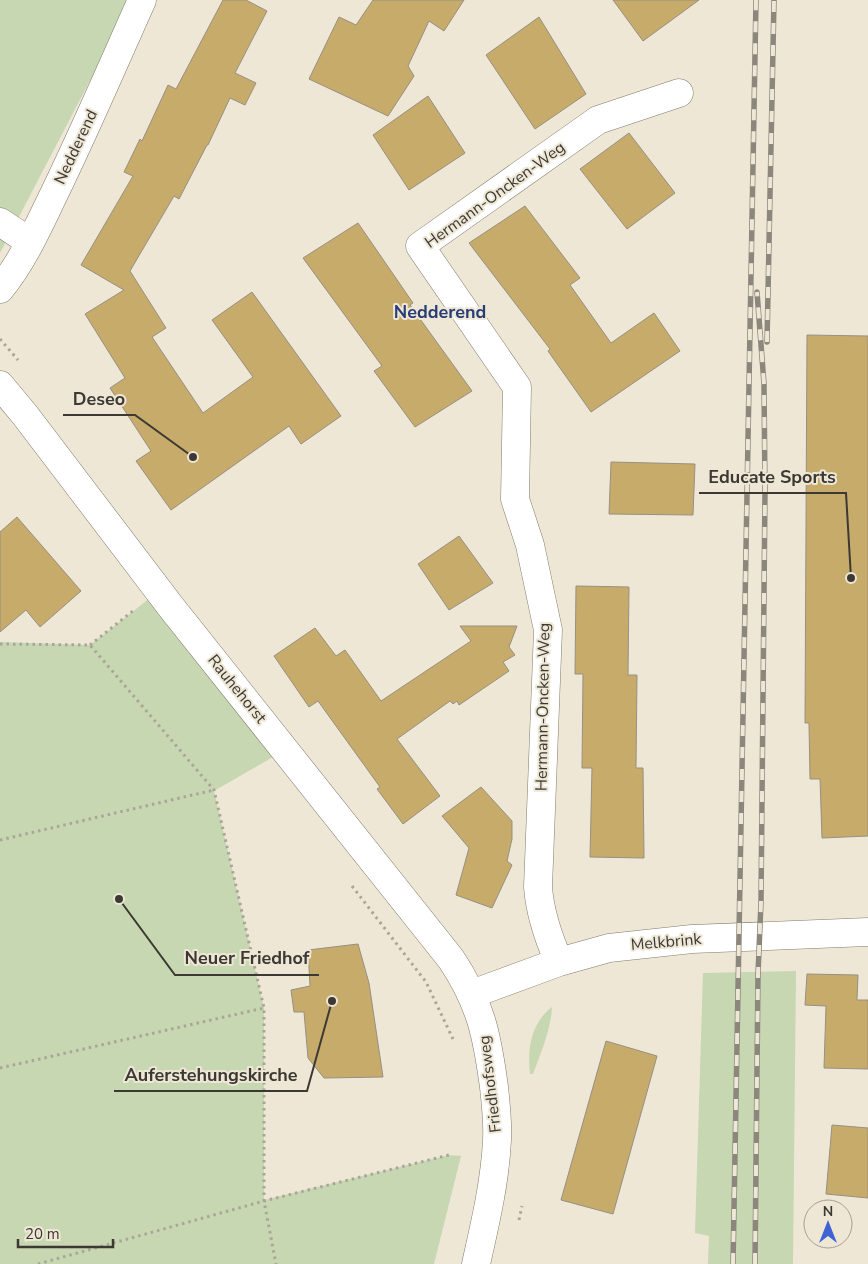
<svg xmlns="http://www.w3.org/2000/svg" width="868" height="1264" viewBox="0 0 868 1264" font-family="'Nunito Sans',sans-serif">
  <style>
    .green { fill: #c6d7b1 }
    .building { fill: #c7ab6b; stroke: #979081 }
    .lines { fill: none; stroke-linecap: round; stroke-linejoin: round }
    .minor-casing { stroke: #817b6c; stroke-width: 29 }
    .path { stroke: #aaa598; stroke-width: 3; stroke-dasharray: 2.5 4; stroke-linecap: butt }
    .minor { stroke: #fff; stroke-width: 28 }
    .rail-casing { stroke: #8c877c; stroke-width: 5.5 }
    .rail { stroke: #eee7d6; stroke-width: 4; stroke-dasharray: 11; stroke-linecap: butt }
    .labels { text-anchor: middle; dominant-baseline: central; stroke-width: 4; stroke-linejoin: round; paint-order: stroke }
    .street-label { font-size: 16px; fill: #3c3933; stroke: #eee7d6 }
    .neighbourhood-label { font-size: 18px; font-weight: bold; fill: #293d75; stroke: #eee7d6 }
    .leader { fill: none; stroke: #3c3933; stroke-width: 2 }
    .callout-dot { fill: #3c3933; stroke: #eee7d6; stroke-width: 2 }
    .callout-label { font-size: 18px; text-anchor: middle; font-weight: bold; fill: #3c3933; stroke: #eee7d6; stroke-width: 4; stroke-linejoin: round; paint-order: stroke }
  </style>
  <rect width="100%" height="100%" fill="#eee7d6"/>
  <path class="green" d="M 0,0 L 132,0 L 0,253 Z
    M 159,591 L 285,750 L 214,791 L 264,1008 L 264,1200 L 449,1155 L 461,1156 L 434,1264 L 0,1264 L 0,642 L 90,645 Z
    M 796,971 L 793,1264 L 708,1264 L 709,1236 L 695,1233 L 703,973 Z
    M 552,1007 C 551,1029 541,1053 533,1074 L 530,1074 C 527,1049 531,1023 552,1007 Z"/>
  <path class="building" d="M 223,0 L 246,0 L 267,11 L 235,73 L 256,83 L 245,105 L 230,98 L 208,145 L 207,145 L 179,199 L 174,196 L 130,271 L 166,328 L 152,337 L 203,413 L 253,377 L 212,320 L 252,292 L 341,416 L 301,444 L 289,426 L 171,510 L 136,461 L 151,451 L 110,388 L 125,378 L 85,314 L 124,290 L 81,265 L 133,176 L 124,172 L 140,139 L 142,141 L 168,85 L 176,89 Z
    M 373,0 L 464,0 L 444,31 L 429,21 L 408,66 L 414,76 L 388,116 L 309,79 L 339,17 L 356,25 Z
    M 613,0 L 699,0 L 643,41 Z
    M 539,17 L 586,94 L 535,129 L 486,55 Z
    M 428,96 L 465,153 L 409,190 L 373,135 Z
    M 629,133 L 675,193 L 627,229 L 580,169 Z
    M 525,206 L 580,278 L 570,285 L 611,343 L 654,313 L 680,351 L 591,412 L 548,351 L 550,349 L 469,243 Z
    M 358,223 L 413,303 L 410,305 L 472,391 L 415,427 L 374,371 L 382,366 L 303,258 Z
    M 807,335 L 868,336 L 868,836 L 822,838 L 820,779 L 810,779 L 809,723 L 805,723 Z
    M 611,462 L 695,464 L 693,515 L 609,514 Z
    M 17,517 L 81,591 L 40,627 L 26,610 L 0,632 L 0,532 Z
    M 459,536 L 493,583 L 449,610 L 418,564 Z
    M 576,586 L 629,587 L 628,675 L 637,675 L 636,768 L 643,768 L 644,858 L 590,857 L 592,768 L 582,768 L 583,674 L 575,674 Z
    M 460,626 L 517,626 L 509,647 L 515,655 L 503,662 L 509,671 L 459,705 L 457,701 L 453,704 L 450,701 L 397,739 L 440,796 L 403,824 L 377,789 L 380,787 L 318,701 L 309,707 L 274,656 L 315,628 L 336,656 L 345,650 L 381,701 L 471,641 Z
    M 481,787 L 512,821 L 512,839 L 507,861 L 512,865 L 492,908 L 456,895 L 469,848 L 442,816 Z
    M 358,944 L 369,983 L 383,1077 L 324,1078 L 308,1058 L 304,1012 L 294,1012 L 291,990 L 310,986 L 308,950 Z
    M 807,974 L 858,975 L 857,1000 L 868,1000 L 868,1069 L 824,1068 L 826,1006 L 805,1005 Z
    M 606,1041 L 657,1056 L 613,1214 L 561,1200 Z
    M 832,1125 L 868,1128 L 868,1198 L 826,1194 Z"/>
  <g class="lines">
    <defs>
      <path id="minor" d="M 0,222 L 30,242
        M 0,289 C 23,261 38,227 54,194 C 85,130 113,65 142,0
        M 0,385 L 25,415 L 171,607 L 451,959 C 481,1004 487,1035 494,1087 C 496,1105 498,1123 497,1140 C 495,1182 485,1224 476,1264
        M 559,962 C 548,937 540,914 538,887 L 548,630 L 530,545 L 515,499 L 517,387 L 420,246 L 598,120 L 679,93
        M 472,994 L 559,962 L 609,948 L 692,939 L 868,932"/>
    </defs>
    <use href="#minor" class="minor-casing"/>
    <path class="path" d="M 0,339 L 18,360
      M 0,644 L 90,645 L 214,790 L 264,1008 L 264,1201 L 276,1264
      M 90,645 L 134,610
      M 0,840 L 214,790
      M 352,886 L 426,982 L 453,1039
      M 0,1068 L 264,1008
      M 519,1220 L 522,1206
      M 38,1264 L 264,1201 L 449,1155"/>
    <use href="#minor" class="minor"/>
    <defs>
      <path id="rail" d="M 767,342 L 774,0
        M 733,1264 L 756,0
        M 755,1264 L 758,974 L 761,902 L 765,491 L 764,384 L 757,292"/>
    </defs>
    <use href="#rail" class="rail-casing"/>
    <use href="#rail" class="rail"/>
  </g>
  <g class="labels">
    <g class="street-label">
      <text transform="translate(76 147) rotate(-65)">Nedderend</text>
      <text transform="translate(495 195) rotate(-36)">Hermann-Oncken-Weg</text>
      <text transform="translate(237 689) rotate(51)">Rauhehorst</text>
      <text transform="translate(543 707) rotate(-89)">Hermann-Oncken-Weg</text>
      <text transform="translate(666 942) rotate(-5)">Melkbrink</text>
      <text transform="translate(490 1084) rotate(-97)">Friedhofsweg</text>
    </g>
    <g class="neighbourhood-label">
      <text x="440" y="312">Nedderend</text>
    </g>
  </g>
  <path class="leader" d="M193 457L135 415H63M851 578L846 493H699M119 899L175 975H319M332 1001L307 1091H114"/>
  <g class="callout-dot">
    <circle cx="193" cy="457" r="5"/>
    <circle cx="851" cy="578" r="5"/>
    <circle cx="119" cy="899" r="5"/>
    <circle cx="332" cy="1001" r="5"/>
  </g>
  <g class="callout-label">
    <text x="99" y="405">Deseo</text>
    <text x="772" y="483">Educate Sports</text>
    <text x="247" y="964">Neuer Friedhof</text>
    <text x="211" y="1081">Auferstehungskirche</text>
  </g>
  <g transform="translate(828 1224)"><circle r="24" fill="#eee7d6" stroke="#a7a195"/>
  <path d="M0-4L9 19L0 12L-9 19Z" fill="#4062d4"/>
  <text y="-8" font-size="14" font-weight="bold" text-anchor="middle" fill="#3c3933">N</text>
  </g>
  <path d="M18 1239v8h95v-8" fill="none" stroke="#3c3933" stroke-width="2.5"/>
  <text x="25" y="1239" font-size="15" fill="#3c3933" stroke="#eee7d6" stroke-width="4" paint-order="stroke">20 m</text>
</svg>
